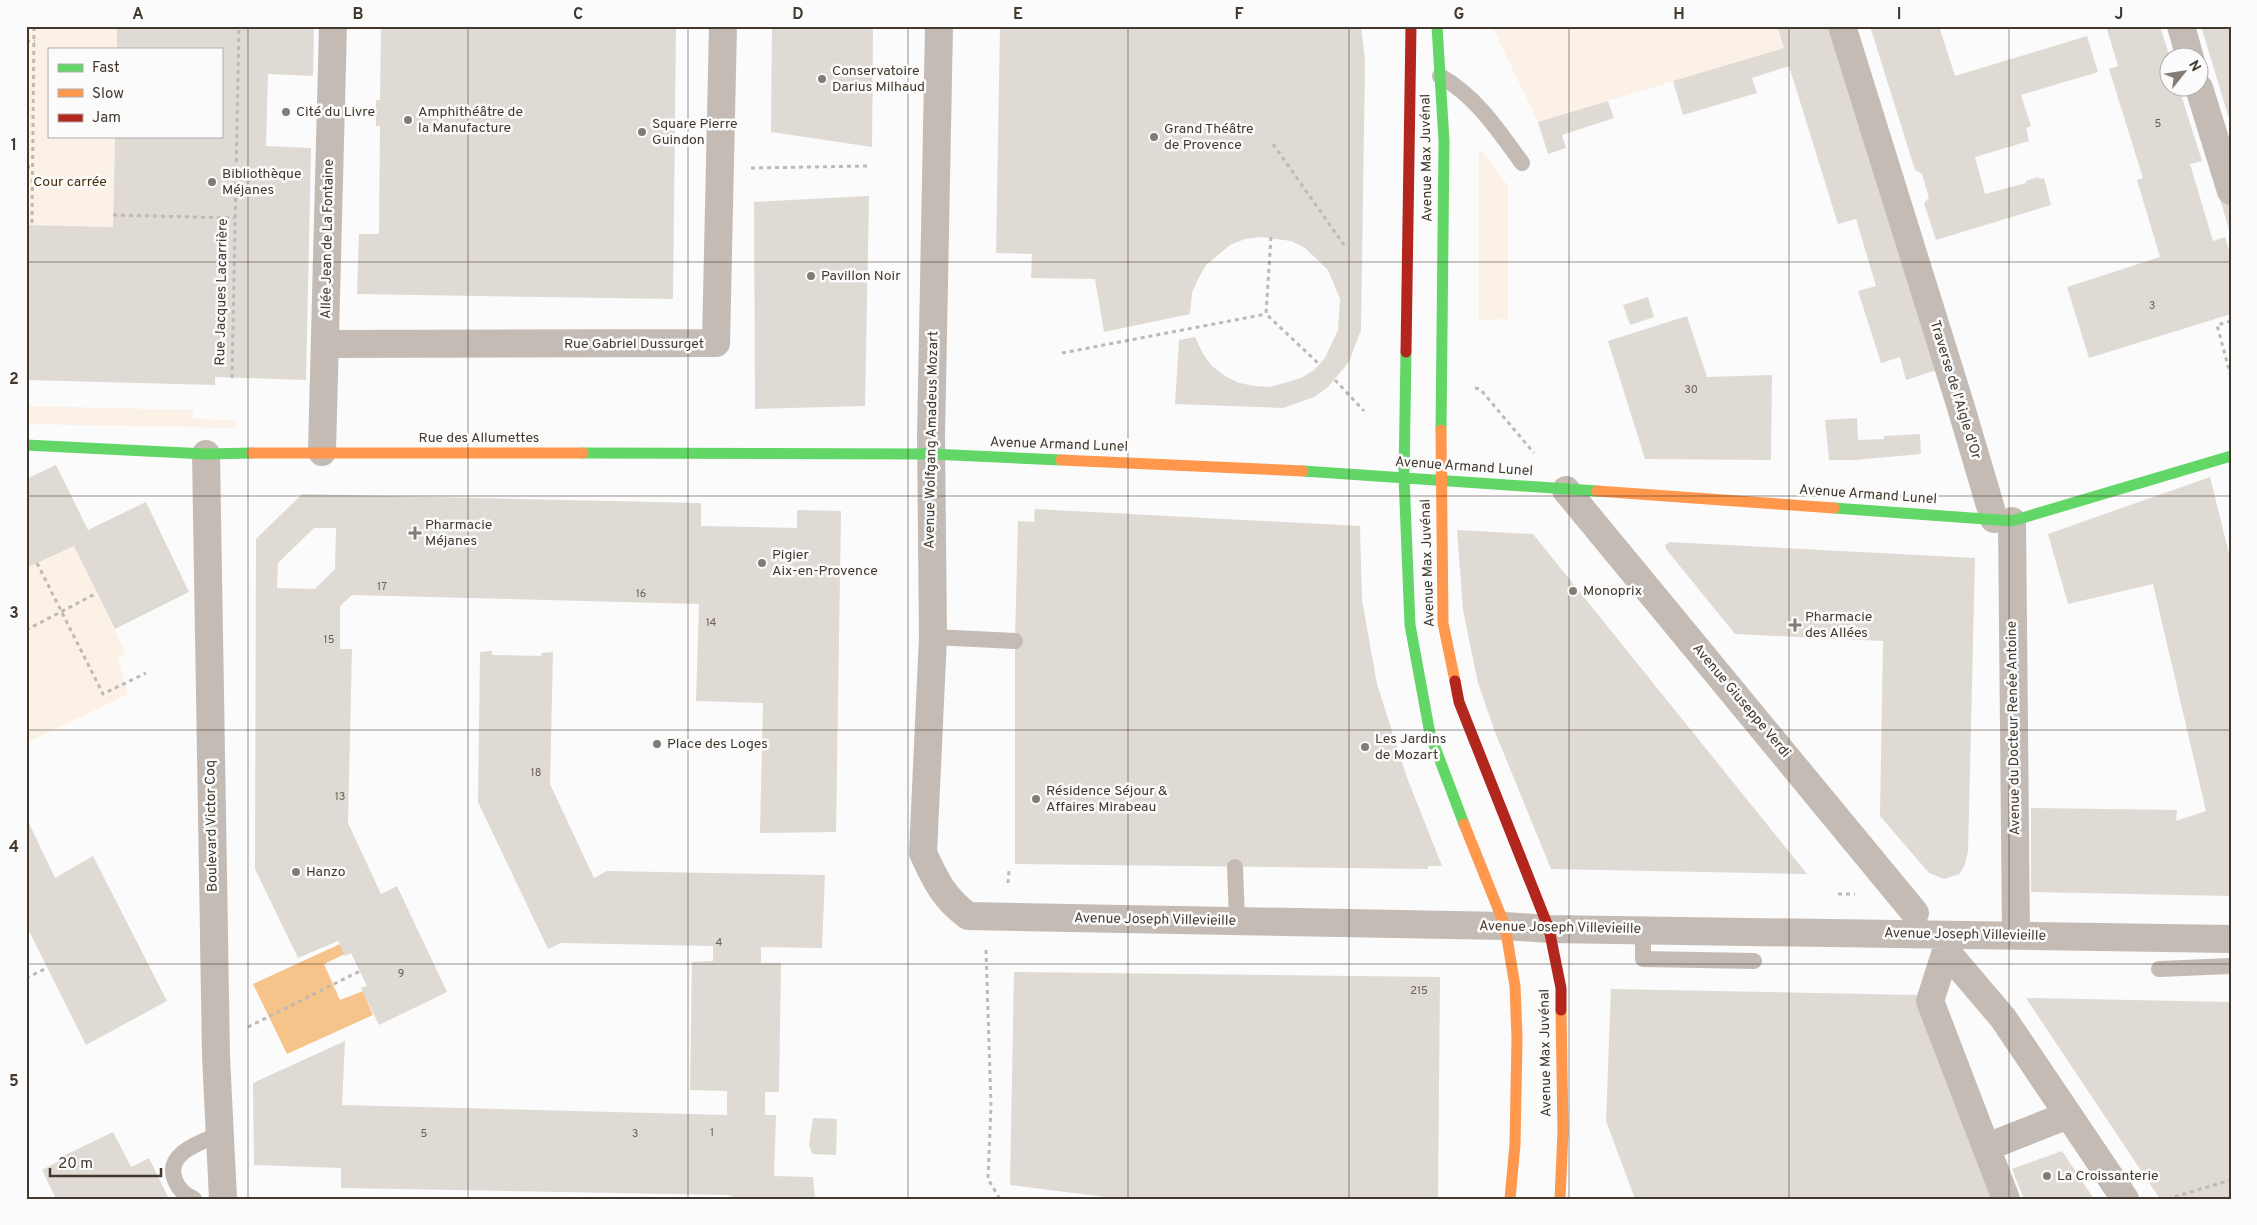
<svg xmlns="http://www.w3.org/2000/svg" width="2257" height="1225" viewBox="0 0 2257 1225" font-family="Overpass,sans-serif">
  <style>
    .green { fill: #fcf1e6 }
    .water { fill: #f6c48b }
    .building { fill: #dfdad4; fill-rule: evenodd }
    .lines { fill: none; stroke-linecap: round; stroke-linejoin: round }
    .path { stroke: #bfb9b4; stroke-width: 3; stroke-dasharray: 4 4; stroke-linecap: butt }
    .lane { stroke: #c4bbb4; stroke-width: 16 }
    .street { stroke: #c4bbb4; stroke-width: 28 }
    .fast { stroke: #63d668; stroke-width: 11 }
    .slow { stroke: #ff974d; stroke-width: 11 }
    .jam { stroke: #b3261e; stroke-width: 11 }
    .grid { fill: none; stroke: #43382d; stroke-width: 1; stroke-opacity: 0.55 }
    .poi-dot { fill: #837c75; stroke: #fbfbfb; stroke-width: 2 }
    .labels { text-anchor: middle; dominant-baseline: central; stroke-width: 5; stroke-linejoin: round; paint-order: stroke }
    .number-label { font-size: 11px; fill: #6a6057 }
    .poi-label { font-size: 14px; fill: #43382d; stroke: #fbfbfb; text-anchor: start }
    .street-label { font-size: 14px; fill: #43382d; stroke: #fbfbfb }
    .park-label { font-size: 14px; fill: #492c08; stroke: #fbfbfb }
    .neatline { fill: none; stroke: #43382d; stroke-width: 2 }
    .grid-label { font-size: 16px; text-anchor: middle; font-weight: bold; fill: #43382d }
  </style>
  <rect width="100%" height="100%" fill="#fbfbfb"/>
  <path class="green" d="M 26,26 L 117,26 L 117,49 L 49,49 L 49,136 L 115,136 L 113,227 L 26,225 Z
    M 1492,26 L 1777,26 L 1784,48 L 1538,122 Z
    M 1479,148 L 1508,186 L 1508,319 L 1479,320 Z
    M 26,406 L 193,410 L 193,419 L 236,420 L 235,428 L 26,424 Z
    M 74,546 L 126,654 L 118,658 L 128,694 L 26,743 L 26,568 Z"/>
  <path class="water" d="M 340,944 L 345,954 L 324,964 L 340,1000 L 363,991 L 373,1015 L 287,1054 L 253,984 Z"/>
  <path class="building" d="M 117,26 L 314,26 L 313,76 L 268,74 L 266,146 L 311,148 L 306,380 L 215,377 L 215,385 L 26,380 L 26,225 L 113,227 L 115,136 L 221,136 L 221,49 L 117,49 Z
    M 381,26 L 676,26 L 673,299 L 357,294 L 359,234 L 379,234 L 380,126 L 376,126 L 376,100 L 380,100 Z
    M 772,26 L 873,26 L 872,147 L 771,132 Z
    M 1000,26 L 1361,26 L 1365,61 L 1361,330 L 1349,362 L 1328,387 L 1314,397 L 1283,408 L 1175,404 L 1179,340 L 1195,337 L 1203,354 L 1212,366 L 1225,376 L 1239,383 L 1255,386 L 1270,387 L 1301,378 L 1314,370 L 1325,358 L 1338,330 L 1340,299 L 1328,270 L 1305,248 L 1291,241 L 1260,237 L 1245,239 L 1230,245 L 1206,265 L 1198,279 L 1192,293 L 1190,314 L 1104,332 L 1095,279 L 1031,278 L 1032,254 L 996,253 Z
    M 1777,26 L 1835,26 L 1940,369 L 1906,380 L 1900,357 L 1881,363 L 1858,291 L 1876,286 L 1856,219 L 1838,224 L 1789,66 L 1752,78 L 1757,93 L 1683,115 L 1673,81 L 1784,48 Z
    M 1870,26 L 1939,26 L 1955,76 L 2087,36 L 2098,72 L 2021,95 L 2031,126 L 2026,128 L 2029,141 L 1975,157 L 1985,194 L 2026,183 L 2026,181 L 2038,177 L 2040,179 L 2044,178 L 2051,205 L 1936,240 L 1924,203 L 1929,198 L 1922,174 L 1915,170 Z
    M 2106,26 L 2160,26 L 2170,58 L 2170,88 L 2179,88 L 2202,161 L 2190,164 L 2213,241 L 2225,237 L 2231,257 L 2231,314 L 2089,358 L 2067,287 L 2160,257 L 2137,180 L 2143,178 L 2109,69 L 2118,66 Z
    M 2201,26 L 2231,26 L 2231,122 L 2230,122 Z
    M 1608,101 L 1614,118 L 1562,135 L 1566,148 L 1548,154 L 1538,122 Z
    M 869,196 L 865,406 L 755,409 L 754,202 Z
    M 2231,198 L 2231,233 L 2230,233 L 2220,199 Z
    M 1648,297 L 1654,317 L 1630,325 L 1623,305 Z
    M 1687,316 L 1707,377 L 1772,375 L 1771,460 L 1645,459 L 1608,341 Z
    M 1857,418 L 1858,440 L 1884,439 L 1884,436 L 1920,434 L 1921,454 L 1854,460 L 1829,460 L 1825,420 Z
    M 56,465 L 88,530 L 146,502 L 189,592 L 115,629 L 74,546 L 26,568 L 26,479 Z
    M 2210,477 L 2231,562 L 2231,896 L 2031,892 L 2031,808 L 2177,810 L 2176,821 L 2206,811 L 2153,584 L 2068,604 L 2048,534 Z
    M 302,494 L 701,503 L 701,526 L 797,528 L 797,510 L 841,511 L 836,832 L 760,833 L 763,703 L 696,701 L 699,604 L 352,595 L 340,606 L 340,649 L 352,649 L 348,823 L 381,894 L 397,886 L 447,992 L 379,1025 L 361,988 L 367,986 L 351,953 L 345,956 L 338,941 L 298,958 L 255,869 L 256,539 ZM 314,528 L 336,528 L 335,569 L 315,589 L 277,588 L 278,563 Z
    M 1035,509 L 1360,526 L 1362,600 L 1377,684 L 1406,775 L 1442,866 L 1428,866 L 1428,869 L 1015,864 L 1015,641 L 1018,521 L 1034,522 Z
    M 1457,530 L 1533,534 L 1807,874 L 1551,869 L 1495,732 L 1478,683 L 1463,610 Z
    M 1669,542 L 1975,558 L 1968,852 L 1964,867 L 1959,874 L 1944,879 L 1929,873 L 1880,816 L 1883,641 L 1735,634 L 1666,549 L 1665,545 Z
    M 492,651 L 492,655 L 541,656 L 541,653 L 553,652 L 550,784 L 594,878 L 607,871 L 825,875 L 822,948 L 761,947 L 761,963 L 781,963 L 779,1092 L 765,1092 L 765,1115 L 776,1115 L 774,1176 L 813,1177 L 815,1199 L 739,1199 L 727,1195 L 341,1188 L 341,1168 L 254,1165 L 253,1083 L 345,1041 L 342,1105 L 727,1115 L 727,1091 L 690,1090 L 692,962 L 713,961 L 713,946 L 561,943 L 548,949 L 478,802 L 480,652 Z
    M 26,817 L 55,878 L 93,856 L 167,1001 L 86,1045 L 26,925 Z
    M 1014,972 L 1440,977 L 1438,1199 L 1120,1199 L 1010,1185 Z
    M 1611,989 L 1918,995 L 1995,1199 L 1635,1199 L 1606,1121 Z
    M 2026,998 L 2231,1002 L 2231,1199 L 2160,1199 Z
    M 813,1118 L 837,1119 L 836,1155 L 812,1154 L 809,1144 Z
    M 113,1132 L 131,1167 L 149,1158 L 169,1199 L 56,1199 L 42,1170 L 61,1160 L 61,1157 Z
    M 2062,1151 L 2094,1199 L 2024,1199 L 2012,1169 Z"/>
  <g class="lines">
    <path class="path" d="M 26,41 L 35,41
      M 1273,144 L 1344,245
      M 26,167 L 34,167
      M 751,168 L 868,166
      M 113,215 L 235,218
      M 32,223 L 34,26
      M 1271,237 L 1266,314 L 1319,364
      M 2231,321 L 2217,325 L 2231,377
      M 1062,353 L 1266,314
      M 232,378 L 239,26
      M 1335,380 L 1364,411
      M 1475,388 L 1480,389 L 1534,453
      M 37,563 L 103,694 L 146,673
      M 26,630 L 97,593
      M 1008,883 L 1009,871
      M 1838,894 L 1855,894
      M 986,950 L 991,1105 L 988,1179 L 1000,1199
      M 26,978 L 47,968
      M 248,1027 L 360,971
      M 2167,1199 L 2231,1180"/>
    <path class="lane" d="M 1440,76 C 1476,96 1498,130 1522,163
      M 933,637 L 1015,641
      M 1235,867 L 1237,921
      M 1643,930 L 1643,959 L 1754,961
      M 2159,969 L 2231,966
      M 194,1199 C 184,1194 179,1190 175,1180 C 164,1153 202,1142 220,1134"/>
    <path class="street" d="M 939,26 L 931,437 L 933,637 L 923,853 C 936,881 943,897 968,916 L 1505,926 L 1549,929 L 2231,939
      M 1842,26 L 1960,404 L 1994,519
      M 2181,26 L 2190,58
      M 2199,88 L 2231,191
      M 326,344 L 716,343 L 723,26
      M 322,452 L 333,26
      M 206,454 L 216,1056 L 223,1199
      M 1566,490 L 1915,913
      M 2012,521 L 2016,935
      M 1946,951 L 2003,1018 L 2125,1199
      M 1946,951 L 1930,1001 L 2006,1199
      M 1987,1147 L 2068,1115"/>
    <path class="fast" d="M 1437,26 L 1444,141 L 1441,430
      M 1406,352 L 1404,477 L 1410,625 L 1430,734 L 1464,824
      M 26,445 L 206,454 L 252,453
      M 583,453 L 931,454 L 1061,460
      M 1303,471 L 1597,491
      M 1834,508 L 2012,521 L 2231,456"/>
    <path class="slow" d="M 1441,430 L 1443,623 L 1455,681
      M 252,453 L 583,453
      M 1061,460 L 1303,471
      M 1597,491 L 1834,508
      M 1464,824 L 1505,926 L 1515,986 L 1517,1038 L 1515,1144 L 1510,1199
      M 1560,1199 L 1563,1132 L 1561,1010"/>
    <path class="jam" d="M 1406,352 L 1411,26
      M 1455,681 L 1459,702 L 1549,929 L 1561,988 L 1561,1010"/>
  </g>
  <path class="grid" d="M 248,26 L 248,1199M 468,26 L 468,1199M 688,26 L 688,1199M 908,26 L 908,1199M 1128,26 L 1128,1199M 1349,26 L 1349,1199M 1569,26 L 1569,1199M 1789,26 L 1789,1199M 2009,26 L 2009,1199M 26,262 L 2231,262M 26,496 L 2231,496M 26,730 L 2231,730M 26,964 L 2231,964"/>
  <g class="poi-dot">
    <circle cx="822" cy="79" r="5"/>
    <circle cx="286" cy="112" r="5"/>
    <circle cx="408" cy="120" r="5"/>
    <circle cx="642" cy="132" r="5"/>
    <circle cx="1154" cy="137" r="5"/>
    <circle cx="212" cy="182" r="5"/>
    <circle cx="811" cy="276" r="5"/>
    <path d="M412.5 525.5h5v5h5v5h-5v5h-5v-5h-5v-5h5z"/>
    <circle cx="762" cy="563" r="5"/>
    <circle cx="1573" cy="591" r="5"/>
    <path d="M1792.5 617.5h5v5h5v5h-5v5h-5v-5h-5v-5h5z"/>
    <circle cx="657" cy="744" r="5"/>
    <circle cx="1365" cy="747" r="5"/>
    <circle cx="1036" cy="799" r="5"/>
    <circle cx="296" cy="872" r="5"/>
    <circle cx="2047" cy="1176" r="5"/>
  </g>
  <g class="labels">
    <g class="number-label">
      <text x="2158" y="124">5</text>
      <text x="2152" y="306">3</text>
      <text x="1691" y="390">30</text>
      <text x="382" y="587">17</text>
      <text x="641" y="594">16</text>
      <text x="711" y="623">14</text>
      <text x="329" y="640">15</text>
      <text x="536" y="773">18</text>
      <text x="340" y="797">13</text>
      <text x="719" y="943">4</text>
      <text x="401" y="974">9</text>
      <text x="1419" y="991">215</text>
      <text x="712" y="1133">1</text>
      <text x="424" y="1134">5</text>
      <text x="635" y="1134">3</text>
    </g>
    <g class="poi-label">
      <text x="832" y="71">Conservatoire<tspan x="832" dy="16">Darius Milhaud</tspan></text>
      <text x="296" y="112">Cité du Livre</text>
      <text x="418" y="112">Amphithéâtre de<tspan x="418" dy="16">la Manufacture</tspan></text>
      <text x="652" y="124">Square Pierre<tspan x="652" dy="16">Guindon</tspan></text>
      <text x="1164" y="129">Grand Théâtre<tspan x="1164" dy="16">de Provence</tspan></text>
      <text x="222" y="174">Bibliothèque<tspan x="222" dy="16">Méjanes</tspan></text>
      <text x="821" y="276">Pavillon Noir</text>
      <text x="425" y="525">Pharmacie<tspan x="425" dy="16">Méjanes</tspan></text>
      <text x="772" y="555">Pigier<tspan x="772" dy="16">Aix-en-Provence</tspan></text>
      <text x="1583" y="591">Monoprix</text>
      <text x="1805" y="617">Pharmacie<tspan x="1805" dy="16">des Allées</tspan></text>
      <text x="1375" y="739">Les Jardins<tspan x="1375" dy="16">de Mozart</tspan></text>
      <text x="667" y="744">Place des Loges</text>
      <text x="1046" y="791">Résidence Séjour &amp;<tspan x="1046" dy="16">Affaires Mirabeau</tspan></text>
      <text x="306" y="872">Hanzo</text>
      <text x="2057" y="1176">La Croissanterie</text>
    </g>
    <g class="street-label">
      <text transform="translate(1427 158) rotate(-91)">Avenue Max Juvénal</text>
      <text transform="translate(328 239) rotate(-89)">Allée Jean de La Fontaine</text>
      <text transform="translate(222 292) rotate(-89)">Rue Jacques Lacarrière</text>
      <text x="634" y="344">Rue Gabriel Dussurget</text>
      <text transform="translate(1955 390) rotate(73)">Traverse de l'Aigle d'Or</text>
      <text x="479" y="438">Rue des Allumettes</text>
      <text transform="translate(932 440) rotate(-89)">Avenue Wolfgang Amadeus Mozart</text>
      <text transform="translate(1059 445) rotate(2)">Avenue Armand Lunel</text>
      <text transform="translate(1464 467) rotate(4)">Avenue Armand Lunel</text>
      <text transform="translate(1868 495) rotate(4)">Avenue Armand Lunel</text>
      <text transform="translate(1428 563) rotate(-92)">Avenue Max Juvénal</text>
      <text transform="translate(1741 701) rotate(50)">Avenue Giuseppe Verdi</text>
      <text transform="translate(2014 728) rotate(-91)">Avenue du Docteur Renée Antoine</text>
      <text transform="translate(212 826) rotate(-91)">Boulevard Victor Coq</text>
      <text transform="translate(1155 920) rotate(1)">Avenue Joseph Villevieille</text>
      <text transform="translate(1560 928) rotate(1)">Avenue Joseph Villevieille</text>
      <text transform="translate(1965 935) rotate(1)">Avenue Joseph Villevieille</text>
      <text transform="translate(1546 1053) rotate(-91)">Avenue Max Juvénal</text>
    </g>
    <g class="park-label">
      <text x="70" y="182">Cour carrée</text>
    </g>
  </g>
  <rect width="2257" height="1225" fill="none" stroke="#fbfbfb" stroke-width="55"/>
  <rect x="48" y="48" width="175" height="90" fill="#fbfbfb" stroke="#b1ada9"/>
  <rect x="58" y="64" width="25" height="8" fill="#63d668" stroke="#b1ada9"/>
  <text x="92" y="72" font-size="15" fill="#43382d">Fast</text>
  <rect x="58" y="89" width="25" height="8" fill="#ff974d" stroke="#b1ada9"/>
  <text x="92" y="98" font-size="15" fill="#43382d">Slow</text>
  <rect x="58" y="114" width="25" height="8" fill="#b3261e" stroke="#b1ada9"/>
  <text x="92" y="122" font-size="15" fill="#43382d">Jam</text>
  <g transform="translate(2184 72) rotate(60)"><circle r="24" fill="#fbfbfb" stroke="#b1ada9"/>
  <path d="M0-4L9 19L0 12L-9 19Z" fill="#837c75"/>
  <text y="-8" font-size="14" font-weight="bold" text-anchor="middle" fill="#43382d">N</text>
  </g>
  <path d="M50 1168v8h111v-8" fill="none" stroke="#43382d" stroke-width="2.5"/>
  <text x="58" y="1168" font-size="15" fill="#43382d" stroke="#fbfbfb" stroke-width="4" paint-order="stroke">20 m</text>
  <rect x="28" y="28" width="2202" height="1170" class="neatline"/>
  <g class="grid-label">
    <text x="138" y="19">A</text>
    <text x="358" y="19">B</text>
    <text x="578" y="19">C</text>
    <text x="798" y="19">D</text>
    <text x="1018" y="19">E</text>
    <text x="1239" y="19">F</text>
    <text x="1459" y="19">G</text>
    <text x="1679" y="19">H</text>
    <text x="1899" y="19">I</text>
    <text x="2119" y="19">J</text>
    <text x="14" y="150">1</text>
    <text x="14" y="384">2</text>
    <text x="14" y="618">3</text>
    <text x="14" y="852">4</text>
    <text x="14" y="1086">5</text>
  </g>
</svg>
